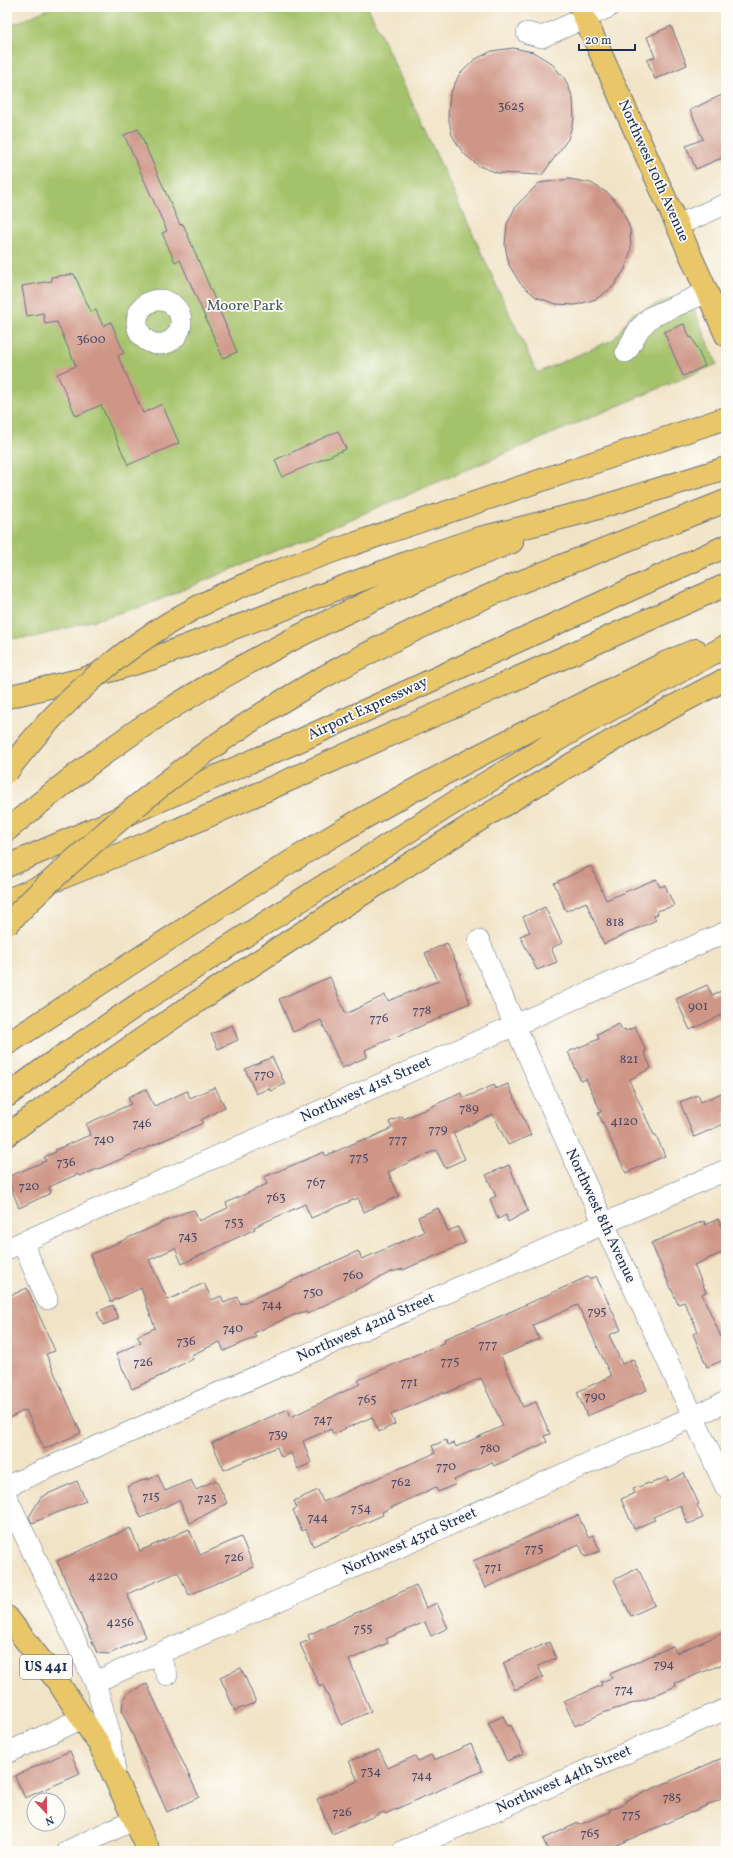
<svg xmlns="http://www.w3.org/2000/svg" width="733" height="1858" viewBox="0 0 733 1858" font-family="Vollkorn,serif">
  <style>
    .green { fill: #a4c269; stroke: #607864 }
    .building { fill: #cf9687 }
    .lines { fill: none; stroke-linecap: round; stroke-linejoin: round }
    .minor-casing { stroke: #666e82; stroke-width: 22 }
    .major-casing { stroke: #666e82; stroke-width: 24 }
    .highway-casing { stroke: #666e82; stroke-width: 24 }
    .minor { stroke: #fff; stroke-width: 21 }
    .major { stroke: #e9c769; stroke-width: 22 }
    .highway { stroke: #e9c769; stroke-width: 22 }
    .highway-bridge-casing { stroke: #666e82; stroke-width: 24; stroke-linecap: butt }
    .highway-bridge { stroke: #e9c769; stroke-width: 22 }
    .labels { text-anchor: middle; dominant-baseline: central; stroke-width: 3.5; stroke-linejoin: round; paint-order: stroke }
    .number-label { font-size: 13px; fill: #484968 }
    .shield { fill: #fdfcf7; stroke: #5f6c8c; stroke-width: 1 }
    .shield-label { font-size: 14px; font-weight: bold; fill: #1b2f5e }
    .street-label { font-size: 15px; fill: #1b2f5e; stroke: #fdfcf7 }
    .park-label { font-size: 15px; fill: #445b61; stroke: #fdfcf7 }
  </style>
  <rect width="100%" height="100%" fill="#fdfcf7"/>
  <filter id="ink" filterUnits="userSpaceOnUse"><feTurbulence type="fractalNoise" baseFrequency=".025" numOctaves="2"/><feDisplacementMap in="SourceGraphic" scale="8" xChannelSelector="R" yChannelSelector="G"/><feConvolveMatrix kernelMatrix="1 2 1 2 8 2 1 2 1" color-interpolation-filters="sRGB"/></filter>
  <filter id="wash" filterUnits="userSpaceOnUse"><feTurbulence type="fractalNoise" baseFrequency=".012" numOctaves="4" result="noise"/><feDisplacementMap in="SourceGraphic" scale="16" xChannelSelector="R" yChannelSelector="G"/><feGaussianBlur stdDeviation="0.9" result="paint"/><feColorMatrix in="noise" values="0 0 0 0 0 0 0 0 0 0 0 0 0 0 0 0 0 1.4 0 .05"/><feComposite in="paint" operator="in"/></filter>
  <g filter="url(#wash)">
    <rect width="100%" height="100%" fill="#f1e3c6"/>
    <path class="green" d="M 53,7 L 368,7 L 537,373 L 614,339 L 632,314 L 687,292 L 717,364 L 147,605 L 35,637 L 7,639 L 7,27 Z"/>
    <g id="blocks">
      <path class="building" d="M 671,26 L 687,65 L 655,79 L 647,60 L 655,57 L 647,37 Z
        M 513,48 L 533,52 L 551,63 L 565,79 L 573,98 L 574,119 L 568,139 L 542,175 L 498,173 L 479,166 L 463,153 L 452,135 L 448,115 L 450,94 L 459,75 L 474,60 L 492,51 Z
        M 726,93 L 726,156 L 696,169 L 686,146 L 703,139 L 690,110 Z
        M 138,129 L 180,225 L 183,224 L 237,352 L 223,358 L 180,260 L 175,262 L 162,233 L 167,231 L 124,135 Z
        M 570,179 L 591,183 L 609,194 L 622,209 L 630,229 L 631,250 L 625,269 L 613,287 L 596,299 L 576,305 L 556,304 L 536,297 L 520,283 L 509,265 L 505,245 L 507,224 L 516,206 L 539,183 Z
        M 74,274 L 91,312 L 96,310 L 103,326 L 111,322 L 124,353 L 118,356 L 143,413 L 162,404 L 179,443 L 128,465 L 101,405 L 76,416 L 57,374 L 76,366 L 57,322 L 45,324 L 43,313 L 27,316 L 22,286 L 52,281 L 51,277 Z
        M 684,324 L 690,338 L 692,337 L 705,366 L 683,376 L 664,332 Z
        M 338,431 L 346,449 L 282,477 L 275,460 Z
        M 591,866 L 606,900 L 656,879 L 660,887 L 665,885 L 674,906 L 657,911 L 658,914 L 654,916 L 656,920 L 604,944 L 586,902 L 566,911 L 554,883 Z
        M 545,907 L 562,943 L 551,948 L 557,962 L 537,970 L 520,936 L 530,932 L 523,917 Z
        M 447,943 L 461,974 L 459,974 L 470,1003 L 441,1016 L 442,1017 L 365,1050 L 367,1057 L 342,1068 L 321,1020 L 293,1032 L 279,999 L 330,977 L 346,1014 L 385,995 L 388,1001 L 438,981 L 425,953 Z
        M 707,985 L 712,995 L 726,989 L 726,1013 L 690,1030 L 676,999 Z
        M 619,1024 L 622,1030 L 625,1029 L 626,1031 L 635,1027 L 646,1051 L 644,1052 L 651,1068 L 629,1080 L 654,1135 L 656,1135 L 665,1156 L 626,1173 L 598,1113 L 601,1112 L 586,1079 L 581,1081 L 568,1052 L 599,1039 L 597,1034 Z
        M 232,1025 L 238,1040 L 218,1049 L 211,1034 Z
        M 272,1057 L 285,1084 L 270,1091 L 269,1088 L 256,1094 L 245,1069 Z
        M 508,1084 L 531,1135 L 508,1145 L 493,1114 L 453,1133 L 465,1159 L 445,1168 L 436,1150 L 388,1172 L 399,1196 L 364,1212 L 358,1198 L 311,1218 L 305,1204 L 254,1227 L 255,1229 L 182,1264 L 175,1248 L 149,1260 L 168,1300 L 204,1283 L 212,1300 L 221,1296 L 224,1303 L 237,1297 L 241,1304 L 358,1251 L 362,1259 L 424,1232 L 418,1217 L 438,1208 L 448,1231 L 458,1227 L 465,1243 L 403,1270 L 403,1269 L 391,1272 L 307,1314 L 306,1311 L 291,1316 L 254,1333 L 256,1337 L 224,1351 L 220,1342 L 191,1355 L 193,1359 L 168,1371 L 169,1372 L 132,1389 L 116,1354 L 141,1342 L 137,1336 L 155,1328 L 141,1288 L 111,1302 L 90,1255 L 186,1212 L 194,1210 L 199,1221 L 228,1208 L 226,1203 L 267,1184 L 264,1177 L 324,1152 L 325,1156 L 364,1139 L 364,1141 L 392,1128 L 389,1122 L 402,1116 L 404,1119 L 461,1093 L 464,1098 L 494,1085 L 496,1089 Z
        M 215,1087 L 225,1107 L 201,1120 L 203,1123 L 103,1167 L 79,1176 L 78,1174 L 49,1187 L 51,1193 L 19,1208 L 7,1177 L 46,1161 L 44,1157 L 56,1152 L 55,1150 L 90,1135 L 86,1124 L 131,1104 L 128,1097 L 146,1089 L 154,1106 L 187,1091 L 190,1098 Z
        M 726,1091 L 726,1123 L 694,1137 L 680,1102 L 698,1095 L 701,1102 Z
        M 509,1165 L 528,1211 L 508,1222 L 506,1215 L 498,1219 L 490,1199 L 496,1196 L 486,1175 Z
        M 718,1219 L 726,1236 L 726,1251 L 694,1265 L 706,1292 L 702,1294 L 726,1348 L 726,1359 L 707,1367 L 693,1334 L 698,1331 L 684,1302 L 678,1304 L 651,1243 L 704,1221 L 705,1225 Z
        M 596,1276 L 621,1330 L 609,1335 L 622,1364 L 633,1359 L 647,1390 L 587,1416 L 577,1392 L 611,1376 L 578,1305 L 533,1325 L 539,1339 L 501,1356 L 523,1407 L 536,1402 L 550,1434 L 544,1436 L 547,1442 L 494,1466 L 492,1462 L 454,1480 L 456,1484 L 438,1492 L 436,1487 L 382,1512 L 383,1515 L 313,1546 L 306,1529 L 302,1531 L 293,1510 L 297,1508 L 294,1501 L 318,1490 L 323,1502 L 435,1453 L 432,1446 L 446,1440 L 448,1445 L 454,1443 L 456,1447 L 503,1426 L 481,1378 L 444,1394 L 443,1392 L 391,1415 L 395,1424 L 379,1432 L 372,1417 L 333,1434 L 331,1429 L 303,1441 L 311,1463 L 298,1469 L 291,1453 L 281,1457 L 277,1447 L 224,1470 L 212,1443 L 288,1409 L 291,1417 L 360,1384 L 358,1380 L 445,1342 L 444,1339 L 494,1319 L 587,1277 L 589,1279 Z
        M 27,1288 L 55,1351 L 46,1354 L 81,1433 L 44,1449 L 26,1410 L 7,1419 L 7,1297 Z
        M 113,1305 L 118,1319 L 103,1325 L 97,1312 Z
        M 684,1473 L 699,1504 L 697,1505 L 703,1518 L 688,1524 L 680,1505 L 653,1517 L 655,1520 L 634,1529 L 621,1499 L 635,1493 L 633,1489 L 649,1483 L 650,1484 L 667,1477 L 668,1481 Z
        M 158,1475 L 165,1491 L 191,1480 L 196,1490 L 216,1480 L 227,1503 L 190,1523 L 179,1500 L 141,1518 L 127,1487 L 148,1478 L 148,1480 Z
        M 77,1481 L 86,1501 L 32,1523 L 29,1517 L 41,1497 Z
        M 578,1515 L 588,1537 L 593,1535 L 600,1551 L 585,1557 L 579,1544 L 485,1588 L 473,1561 Z
        M 130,1528 L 140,1551 L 189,1529 L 200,1555 L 241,1537 L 254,1567 L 189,1595 L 178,1572 L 127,1594 L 146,1637 L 109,1654 L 97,1653 L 57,1561 Z
        M 638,1568 L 655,1605 L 631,1616 L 614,1580 Z
        M 416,1585 L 426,1608 L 437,1603 L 448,1628 L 431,1636 L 425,1622 L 386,1639 L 388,1643 L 349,1660 L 371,1711 L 341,1725 L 323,1685 L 320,1687 L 300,1644 L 310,1640 L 308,1635 Z
        M 726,1632 L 726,1663 L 675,1683 L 676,1686 L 646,1699 L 603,1713 L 575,1726 L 564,1702 L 602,1685 L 601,1682 L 612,1678 L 610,1674 L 673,1646 L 676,1653 Z
        M 549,1642 L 556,1658 L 538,1666 L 543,1677 L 515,1690 L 503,1663 Z
        M 241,1668 L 256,1702 L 235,1711 L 220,1677 Z
        M 147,1684 L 199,1797 L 167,1812 L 122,1711 L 123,1701 L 128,1693 Z
        M 503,1716 L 508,1726 L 511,1725 L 524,1754 L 507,1761 L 488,1723 Z
        M 471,1744 L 482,1771 L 385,1814 L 384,1812 L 332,1834 L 317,1799 L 358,1781 L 349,1761 L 379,1750 L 388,1768 L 415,1756 L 418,1761 L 431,1755 L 434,1760 Z
        M 70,1751 L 80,1774 L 25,1798 L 15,1776 Z
        M 722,1758 L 726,1769 L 726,1797 L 603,1851 L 548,1851 L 543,1839 L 578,1823 L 579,1825 L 610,1812 L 609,1810 L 626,1803 L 625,1801 Z"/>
    </g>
  </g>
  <g filter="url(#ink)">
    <use href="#blocks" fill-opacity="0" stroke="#666e82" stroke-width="1"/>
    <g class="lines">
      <defs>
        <path id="minor" d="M 527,33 L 542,37 L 609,7
          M 678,225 L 726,204
          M137 322a22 22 0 1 1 44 0a22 22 0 1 1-44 0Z
          M 626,352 L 639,329 L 651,317 L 707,292
          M 479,941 C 556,1126 643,1306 726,1488
          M 22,1242 L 47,1299
          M 7,1249 L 726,932
          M 7,1486 L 726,1170
          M 7,1498 L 95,1682 L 108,1727 L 115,1771
          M 158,1654 L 167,1675
          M 95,1682 L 726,1402
          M 7,1753 L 83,1718
          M 68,1851 L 135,1819
          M 403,1851 L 726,1709"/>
        <path id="major" d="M 580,7 L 726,335
          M 7,1617 L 58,1682 L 99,1744 L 149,1851"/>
        <path id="highway" d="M 385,533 L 726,418
          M 513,585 L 726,501
          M 7,697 L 79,680 L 154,658 L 414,560 L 476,539 L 585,512 L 726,468
          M 7,830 C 54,791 102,753 154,719 C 238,665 328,619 419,579 C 450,566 481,554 512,542
          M 7,866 L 292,744 L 726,546
          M 7,900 L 150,842 L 726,585
          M 7,1044 C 113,976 218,905 326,840 C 435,775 551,719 665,663 L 696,650
          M 7,1096 L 46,1067 L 146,999 L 466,795 L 579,727 L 726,646
          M 7,1135 C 128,1045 255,962 383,881 C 494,810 608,739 726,679"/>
      </defs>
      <use href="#minor" class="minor-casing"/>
      <use href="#major" class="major-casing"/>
      <use href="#highway" class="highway-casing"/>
      <use href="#minor" class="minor"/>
      <use href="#major" class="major"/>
      <use href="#highway" class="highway"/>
      <defs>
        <path id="highway-bridge" d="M 7,772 C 59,701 130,640 209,601 C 265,573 326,554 385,533
          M 7,925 C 30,899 57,875 83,852 C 153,789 229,731 311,684 C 376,647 444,615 513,585"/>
      </defs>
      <use href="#highway-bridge" class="highway-bridge-casing"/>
      <use href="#highway-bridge" class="highway-bridge"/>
    </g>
  </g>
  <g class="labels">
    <g class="number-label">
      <text x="511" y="107">3625</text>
      <text x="91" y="340">3600</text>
      <text x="615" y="923">818</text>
      <text x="698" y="1007">901</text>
      <text x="422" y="1011">778</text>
      <text x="379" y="1019">776</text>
      <text x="629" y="1060">821</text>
      <text x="264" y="1075">770</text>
      <text x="469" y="1109">789</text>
      <text x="624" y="1122">4120</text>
      <text x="142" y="1124">746</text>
      <text x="438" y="1130">779</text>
      <text x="104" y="1140">740</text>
      <text x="398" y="1140">777</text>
      <text x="359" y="1158">775</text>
      <text x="66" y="1163">736</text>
      <text x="316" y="1183">767</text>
      <text x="29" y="1187">720</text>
      <text x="276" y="1198">763</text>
      <text x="234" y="1223">753</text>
      <text x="188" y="1237">743</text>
      <text x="353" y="1276">760</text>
      <text x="313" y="1293">750</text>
      <text x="272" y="1305">744</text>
      <text x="597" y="1312">795</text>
      <text x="233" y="1329">740</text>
      <text x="186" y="1342">736</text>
      <text x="488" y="1345">777</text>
      <text x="450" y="1362">775</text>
      <text x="143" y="1363">726</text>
      <text x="409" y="1383">771</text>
      <text x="595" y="1397">790</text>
      <text x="367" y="1400">765</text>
      <text x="323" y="1420">747</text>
      <text x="278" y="1435">739</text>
      <text x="490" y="1449">780</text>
      <text x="446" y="1467">770</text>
      <text x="401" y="1483">762</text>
      <text x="151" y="1497">715</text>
      <text x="207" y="1499">725</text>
      <text x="361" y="1509">754</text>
      <text x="318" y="1518">744</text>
      <text x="534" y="1549">775</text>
      <text x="234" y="1558">726</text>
      <text x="493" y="1568">771</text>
      <text x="103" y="1577">4220</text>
      <text x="120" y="1623">4256</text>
      <text x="363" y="1629">755</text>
      <text x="664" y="1665">794</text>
      <text x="624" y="1690">774</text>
      <text x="371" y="1772">734</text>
      <text x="422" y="1776">744</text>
      <text x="672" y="1798">785</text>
      <text x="342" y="1813">726</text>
      <text x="631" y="1815">775</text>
      <text x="590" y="1834">765</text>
    </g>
    <rect class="shield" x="20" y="1655" width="52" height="24" rx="3"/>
    <g class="shield-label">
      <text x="46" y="1667">US 441</text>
    </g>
    <g class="street-label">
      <text transform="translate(653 171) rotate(66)">Northwest 10th Avenue</text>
      <text transform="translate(368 709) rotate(-25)">Airport Expressway</text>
      <text transform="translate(366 1090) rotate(-24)">Northwest 41st Street</text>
      <text transform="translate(600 1216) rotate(65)">Northwest 8th Avenue</text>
      <text transform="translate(366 1328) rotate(-24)">Northwest 42nd Street</text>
      <text transform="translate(410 1542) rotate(-24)">Northwest 43rd Street</text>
      <text transform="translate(564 1780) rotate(-24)">Northwest 44th Street</text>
    </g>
    <g class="park-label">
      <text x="245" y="306">Moore Park</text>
    </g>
  </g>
  <rect width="733" height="1858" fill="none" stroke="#fdfcf7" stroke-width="24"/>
  <g transform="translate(46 1812) rotate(158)"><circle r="19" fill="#fdfcf7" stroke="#a3aaba"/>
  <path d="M0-3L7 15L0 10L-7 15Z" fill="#d1495b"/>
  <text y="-6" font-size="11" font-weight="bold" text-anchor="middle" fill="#1b2f5e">N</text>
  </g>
  <path d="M579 44v6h56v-6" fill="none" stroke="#1b2f5e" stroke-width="2"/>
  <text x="585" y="44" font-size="12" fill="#1b2f5e" stroke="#fdfcf7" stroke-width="3" paint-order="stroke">20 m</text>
</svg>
